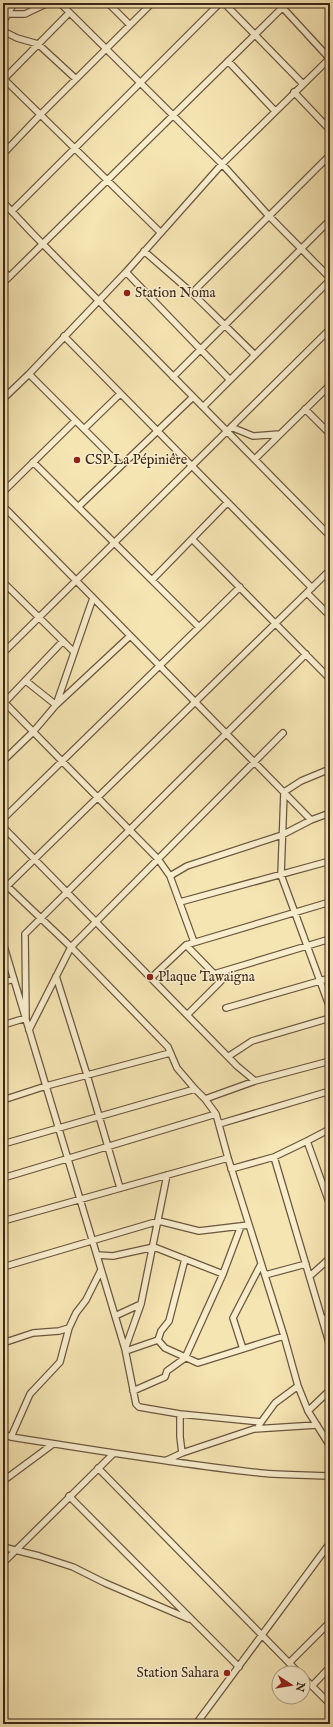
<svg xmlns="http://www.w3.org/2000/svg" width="333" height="1727" viewBox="0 0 333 1727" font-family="'IM FELL English',serif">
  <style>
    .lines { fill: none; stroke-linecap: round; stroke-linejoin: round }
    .minor-casing { stroke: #6b563e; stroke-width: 8 }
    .minor { stroke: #f8eece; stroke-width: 5.5 }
    .poi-dot { fill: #8f2418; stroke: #f8eece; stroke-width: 1.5 }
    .labels { text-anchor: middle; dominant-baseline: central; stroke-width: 3; stroke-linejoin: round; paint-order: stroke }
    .poi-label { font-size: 14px; fill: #3d2717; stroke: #f8eece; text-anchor: start }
  </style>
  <rect width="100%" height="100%" fill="#f5e5b3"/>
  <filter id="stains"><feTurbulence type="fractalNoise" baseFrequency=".005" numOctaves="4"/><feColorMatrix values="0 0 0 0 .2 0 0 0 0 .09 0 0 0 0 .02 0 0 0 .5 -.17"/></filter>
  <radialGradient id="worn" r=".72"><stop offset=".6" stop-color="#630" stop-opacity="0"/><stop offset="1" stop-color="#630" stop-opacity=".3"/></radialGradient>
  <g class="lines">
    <defs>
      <path id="minor" d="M 60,3 L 222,164 L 268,215 L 330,278
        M 108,3 L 130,25
        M 224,3 L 303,84
        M 283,8 L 329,58
        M 8,14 L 25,14 L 48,3
        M 3,22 L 14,3
        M 3,31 L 17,38 L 38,44 L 76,79
        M 228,61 L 275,111
        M 3,78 L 160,232
        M 3,80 L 69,13
        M 294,92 L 330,130
        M 3,154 L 40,115 L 152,3
        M 3,202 L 32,233 L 330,536
        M 12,211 L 220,3
        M 144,251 L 192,293 L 255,355
        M 3,271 L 9,277
        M 126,272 L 230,380
        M 3,283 L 287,3
        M 192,293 L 330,155
        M 64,336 L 312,588
        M 29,374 L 121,466
        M 173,377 L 330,220
        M 3,399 L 29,374 L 126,272 L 222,164 L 330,58
        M 203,407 L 330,280
        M 305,409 L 330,434
        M 231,427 L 253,436 L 280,434
        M 84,429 L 120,394
        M 255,459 L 330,385
        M 33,462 L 199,627
        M 3,492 L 75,421
        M 3,506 L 311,820
        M 78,507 L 193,397
        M 192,539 L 330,679
        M 152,580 L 227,503
        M 3,582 L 74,652
        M 3,592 L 8,587
        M 307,593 L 330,616
        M 3,653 L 330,329
        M 26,681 L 56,705 L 93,598
        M 3,701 L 158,859 L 170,876 L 194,942
        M 4,703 L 63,641
        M 3,761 L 33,732 L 56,705 L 130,636
        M 330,769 L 301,781 L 284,792 L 281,875 L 330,1008
        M 3,819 L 240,587
        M 3,827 L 237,1066 L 255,1081
        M 170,876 L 187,866 L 282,835 L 311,820 L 330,813
        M 7,886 L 71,947 L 168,1047 L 177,1068 L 195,1089
        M 3,890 L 330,570
        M 180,902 L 330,861
        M 3,943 L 125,1349 L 136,1404 L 139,1407 L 180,1414 L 261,1422
        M 186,945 L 221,981 L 187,1015
        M 214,974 L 330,939
        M 56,976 L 87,1075 L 120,1188
        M 151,978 L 186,945 L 330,902
        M 3,982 L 14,979
        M 226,1008 L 330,978
        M 3,1025 L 26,1018 L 25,934 L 306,654
        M 29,1030 L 71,947 L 283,733
        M 229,1056 L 252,1041 L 330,1018
        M 330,1061 L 255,1081 L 205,1099 L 216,1114 L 228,1158 L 284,1336 L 298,1386 L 308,1411 L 330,1446
        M 3,1100 L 46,1086 L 170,1053
        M 219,1124 L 330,1091
        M 330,1129 L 307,1141 L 330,1205
        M 3,1144 L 195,1089 L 205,1099
        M 274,1157 L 330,1346
        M 231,1169 L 274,1157 L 307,1141
        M 3,1178 L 216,1114
        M 3,1221 L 228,1158
        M 97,1255 L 113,1256 L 154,1247 L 223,1274
        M 3,1267 L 159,1221 L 199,1231 L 249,1225
        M 265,1275 L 306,1264
        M 310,1276 L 330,1258
        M 115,1316 L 141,1304 L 167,1175
        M 323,1321 L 330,1314
        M 158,1340 L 165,1348 L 198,1363 L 284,1336
        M 158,1340 L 161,1331 L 169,1321 L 185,1259
        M 3,1343 L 33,1333 L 59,1331 L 69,1328
        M 125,1349 L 141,1304
        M 243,1349 L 233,1318 L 261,1264
        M 126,1351 L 158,1340
        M 133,1391 L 165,1377 L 167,1371 L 185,1358 L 223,1274 L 241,1226
        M 308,1411 L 330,1390
        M 180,1414 L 180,1437 L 182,1453
        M 259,1425 L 275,1403 L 298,1386
        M 3,1434 L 11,1437 C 94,1450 177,1464 260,1473 C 283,1475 307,1475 330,1476
        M 11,1437 L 30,1394 L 60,1362 L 69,1328 L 76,1313 L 86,1300 L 101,1270
        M 167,1460 L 182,1453 L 254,1429 L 317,1425
        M 98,1468 L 299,1673
        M 3,1481 L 53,1444
        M 69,1496 L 239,1667
        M 3,1547 L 39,1556 L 73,1567 L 105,1583 L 189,1619
        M 3,1563 L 113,1454
        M 289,1663 L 330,1622
        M 303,1677 L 330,1704
        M 312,1686 L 330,1667
        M 196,1724 L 330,1543"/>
    </defs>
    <use href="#minor" class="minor-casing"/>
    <use href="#minor" class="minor"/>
  </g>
  <g class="poi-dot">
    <circle cx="127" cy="293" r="4"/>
    <circle cx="77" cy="460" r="4"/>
    <circle cx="150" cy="977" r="4"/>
    <circle cx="227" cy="1673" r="4"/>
  </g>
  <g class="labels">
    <g class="poi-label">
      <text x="135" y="293">Station Noma</text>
      <text x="85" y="460">CSP La Pépiniêre</text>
      <text x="158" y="977">Plaque Tawaigna</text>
      <text x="219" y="1673" text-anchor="end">Station Sahara</text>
    </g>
  </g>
  <rect width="333" height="1727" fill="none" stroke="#f5e5b3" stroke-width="16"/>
  <rect x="4" y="4" width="325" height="1719" fill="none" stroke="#3d2717" stroke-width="2"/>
  <rect x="8" y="8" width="317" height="1711" fill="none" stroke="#3d2717"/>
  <g transform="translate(291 1685) rotate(102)"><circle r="19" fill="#f8eece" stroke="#ad9e85"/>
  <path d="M0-3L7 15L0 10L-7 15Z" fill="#8f2418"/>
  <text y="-6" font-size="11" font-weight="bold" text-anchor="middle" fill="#3d2717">N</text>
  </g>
  <rect width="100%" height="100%" filter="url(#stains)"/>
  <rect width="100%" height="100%" fill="url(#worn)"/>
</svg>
